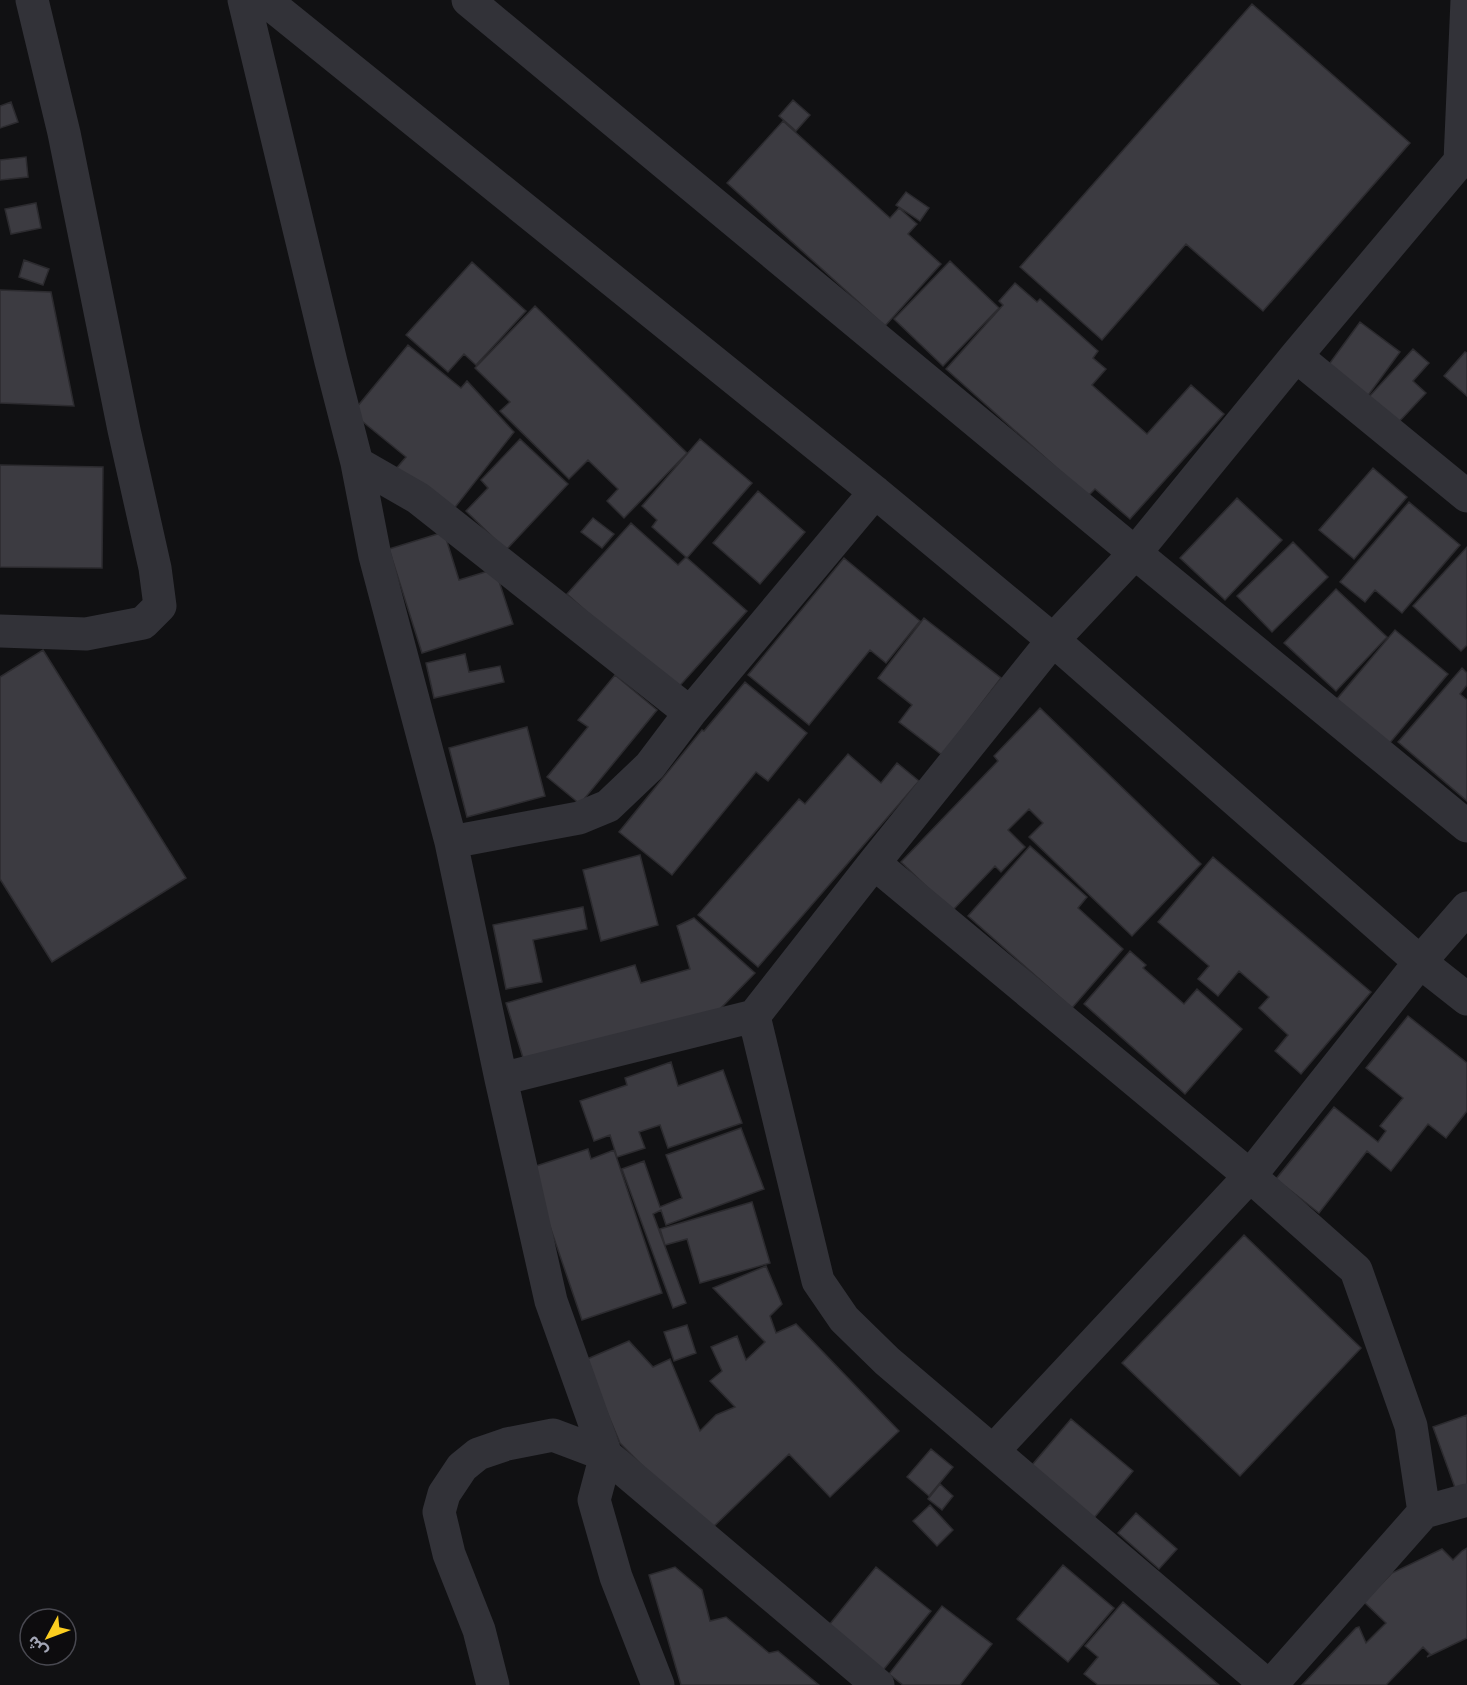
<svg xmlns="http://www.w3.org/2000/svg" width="1467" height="1685" viewBox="0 0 1467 1685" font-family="Arial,'Noto Sans Arabic',sans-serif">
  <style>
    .building { fill: #3c3b41; stroke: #2c2b2f; stroke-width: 1.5 }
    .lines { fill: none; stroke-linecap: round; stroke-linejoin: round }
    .minor { stroke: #323238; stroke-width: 33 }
  </style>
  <rect width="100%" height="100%" fill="#111113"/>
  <path class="building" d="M 1252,4 L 1410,143 L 1263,311 L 1186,244 L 1102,340 L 1020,267 Z
    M 793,100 L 810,115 L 796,131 L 779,116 Z
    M 11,102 L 18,122 L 0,128 L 0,106 Z
    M 783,121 L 890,218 L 899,208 L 917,224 L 908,234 L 941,264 L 885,326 L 727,183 Z
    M 26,157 L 28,177 L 0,180 L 0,160 Z
    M 906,192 L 929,208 L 920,221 L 896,205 Z
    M 36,203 L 41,228 L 11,234 L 5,209 Z
    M 24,260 L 49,269 L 43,285 L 19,277 Z
    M 950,261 L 999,308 L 943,366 L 894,319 Z
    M 472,262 L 526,311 L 476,365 L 464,354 L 448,372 L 406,335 Z
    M 1015,283 L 1037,302 L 1040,299 L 1098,351 L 1093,358 L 1106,369 L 1092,385 L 1147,434 L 1191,385 L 1224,414 L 1130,519 L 1095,489 L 1088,496 L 946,369 L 1003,305 L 999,301 Z
    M 0,290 L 51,292 L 74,406 L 0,403 Z
    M 535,306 L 687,453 L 624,518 L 607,501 L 618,489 L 588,460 L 569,479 L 500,411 L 510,402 L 475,368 Z
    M 1360,322 L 1400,352 L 1364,401 L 1324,371 Z
    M 408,345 L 461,388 L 467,381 L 514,432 L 449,515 L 395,470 L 406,457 L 352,413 Z
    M 1413,349 L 1429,363 L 1413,381 L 1426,393 L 1396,425 L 1367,399 Z
    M 1465,352 L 1467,353 L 1467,396 L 1444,376 Z
    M 520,439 L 568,484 L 506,550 L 466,511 L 488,488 L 481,480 Z
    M 700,439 L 752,483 L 687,558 L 652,527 L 657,520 L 642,506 Z
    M 0,465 L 103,467 L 102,568 L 0,567 Z
    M 1373,468 L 1407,497 L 1354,559 L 1319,530 Z
    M 758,491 L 805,532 L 760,584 L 713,543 Z
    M 1237,498 L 1282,540 L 1225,600 L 1180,558 Z
    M 1409,502 L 1460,545 L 1402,613 L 1375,590 L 1365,602 L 1340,582 Z
    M 593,518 L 614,534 L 602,548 L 581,532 Z
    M 631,523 L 678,565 L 686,557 L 747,611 L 675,691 L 567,594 Z
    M 444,532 L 459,580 L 495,569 L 513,624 L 422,653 L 389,549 Z
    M 1293,542 L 1328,577 L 1272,632 L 1237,596 Z
    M 1467,547 L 1467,645 L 1461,651 L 1413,606 Z
    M 844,558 L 920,621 L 886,663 L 870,650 L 809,725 L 748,675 Z
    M 1336,589 L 1387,637 L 1336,691 L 1284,643 Z
    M 924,618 L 1001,678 L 942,755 L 899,722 L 912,705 L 878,678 Z
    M 1395,630 L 1448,674 L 1388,745 L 1336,700 Z
    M 43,650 L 186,878 L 52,962 L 0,879 L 0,677 Z
    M 465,654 L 469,672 L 500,666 L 504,682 L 434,698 L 426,663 Z
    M 1462,668 L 1467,673 L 1467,685 L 1460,694 L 1467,700 L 1467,801 L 1398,742 Z
    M 615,675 L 657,710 L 580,804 L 547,777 L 588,727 L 578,720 Z
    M 745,682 L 807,733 L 768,781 L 756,772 L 672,875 L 619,832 L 702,730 L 704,731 Z
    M 1040,708 L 1201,864 L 1132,936 L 1029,837 L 1043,823 L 1029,809 L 1008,830 L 1025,847 L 1001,872 L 995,866 L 952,911 L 901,862 L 998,761 L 994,756 Z
    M 527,727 L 545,796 L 467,817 L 449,748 Z
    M 848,754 L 881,783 L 897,763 L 919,781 L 758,967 L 698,915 L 799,799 L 805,804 Z
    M 1030,846 L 1087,897 L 1078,908 L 1123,949 L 1072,1008 L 968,916 Z
    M 640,855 L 658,925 L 601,941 L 583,870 Z
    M 1213,857 L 1371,992 L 1301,1074 L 1275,1051 L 1288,1035 L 1259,1008 L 1269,997 L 1239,971 L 1218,996 L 1198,979 L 1209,966 L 1158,922 Z
    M 583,907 L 587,929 L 533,940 L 542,982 L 506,989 L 493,925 Z
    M 694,918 L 755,973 L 719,1010 L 524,1061 L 506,1003 L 635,965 L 641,983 L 690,969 L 677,926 Z
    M 1130,951 L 1146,965 L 1143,968 L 1184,1004 L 1197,989 L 1242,1029 L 1185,1094 L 1084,1004 Z
    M 1408,1016 L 1467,1063 L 1467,1111 L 1446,1138 L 1428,1124 L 1391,1171 L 1367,1151 L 1319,1213 L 1276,1179 L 1334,1107 L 1378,1142 L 1386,1131 L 1380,1126 L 1403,1098 L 1366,1068 Z
    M 671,1062 L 678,1086 L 723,1070 L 742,1123 L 668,1148 L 660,1125 L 639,1132 L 645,1148 L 617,1157 L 610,1135 L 594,1141 L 580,1101 L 627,1085 L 625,1078 Z
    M 741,1128 L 764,1189 L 666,1225 L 661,1210 L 653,1214 L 686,1303 L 673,1308 L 622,1169 L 644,1161 L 660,1207 L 682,1198 L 666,1155 Z
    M 588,1149 L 591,1159 L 614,1150 L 662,1293 L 582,1320 L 530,1168 Z
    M 752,1202 L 770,1263 L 700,1283 L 687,1239 L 665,1245 L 660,1229 Z
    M 1244,1235 L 1361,1348 L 1240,1476 L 1122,1363 Z
    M 766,1266 L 782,1304 L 770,1316 L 776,1333 L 796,1324 L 899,1431 L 830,1497 L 789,1454 L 708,1532 L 620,1443 L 585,1360 L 629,1341 L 653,1367 L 670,1359 L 700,1431 L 716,1415 L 735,1407 L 710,1381 L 722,1371 L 711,1347 L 737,1336 L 746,1360 L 765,1342 L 713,1288 Z
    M 687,1325 L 696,1353 L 674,1361 L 664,1332 Z
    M 1467,1415 L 1467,1490 L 1457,1493 L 1433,1427 Z
    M 1071,1419 L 1133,1471 L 1094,1518 L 1032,1465 Z
    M 931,1449 L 953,1467 L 929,1496 L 907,1477 Z
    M 940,1484 L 953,1496 L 942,1510 L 928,1499 Z
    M 930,1505 L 953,1530 L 937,1546 L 913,1521 Z
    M 1136,1513 L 1177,1549 L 1159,1569 L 1118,1533 Z
    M 1467,1548 L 1467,1638 L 1427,1657 L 1430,1654 L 1423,1647 L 1386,1685 L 1302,1685 L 1356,1628 L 1359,1627 L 1366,1643 L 1386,1623 L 1364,1602 L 1392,1573 L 1442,1549 L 1453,1560 L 1462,1551 Z
    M 1063,1565 L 1114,1608 L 1068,1662 L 1017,1619 Z
    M 675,1567 L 702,1590 L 710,1621 L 726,1617 L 769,1653 L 778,1651 L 819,1685 L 681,1685 L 649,1575 Z
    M 876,1567 L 931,1611 L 880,1674 L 825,1630 Z
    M 1123,1602 L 1219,1685 L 1098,1685 L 1084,1674 L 1098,1657 L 1085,1646 Z
    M 942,1606 L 992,1644 L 960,1685 L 903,1685 L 889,1674 Z"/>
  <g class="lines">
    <path class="minor" d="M 244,0 L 331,362 L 357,463 L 375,556 L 451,842 L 501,1079 L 551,1301 L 606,1455 L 878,1685
      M 265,0 L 875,492 L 1053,640 L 1420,962 L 1467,999
      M 468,0 L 1135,553 L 1467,826
      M 1296,356 L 1467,496
      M 357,463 L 418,498 L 690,713
      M 0,631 L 86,634 L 143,623 L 160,606 L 155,568 L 124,430 L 64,133 L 32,0
      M 451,842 L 579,818 L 608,806 L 650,766 L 690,713 L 875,492
      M 874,863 L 1250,1176 L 1356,1270 L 1411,1426 L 1424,1512
      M 754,1016 L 818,1281 L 844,1319 L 887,1361 L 1267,1685
      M 501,1079 L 754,1016 L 874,863 L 1053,640 L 1135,553 L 1296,356 L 1460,161 L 1467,0
      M 993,1451 L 1250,1176 L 1420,962 L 1467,908
      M 493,1685 L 479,1630 L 449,1554 L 439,1512 L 444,1494 L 462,1467 L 478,1454 L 507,1444 L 553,1435 L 606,1455 L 594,1500 L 616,1577 L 658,1685
      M 1271,1685 L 1424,1512 L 1467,1500"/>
  </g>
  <g transform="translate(48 1637) rotate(229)"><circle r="28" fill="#0d0c0e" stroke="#494951" stroke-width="1.5"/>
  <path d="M0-4.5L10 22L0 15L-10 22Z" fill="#fcce20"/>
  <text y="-9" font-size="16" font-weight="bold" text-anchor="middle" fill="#a2a5b5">ش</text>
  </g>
</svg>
